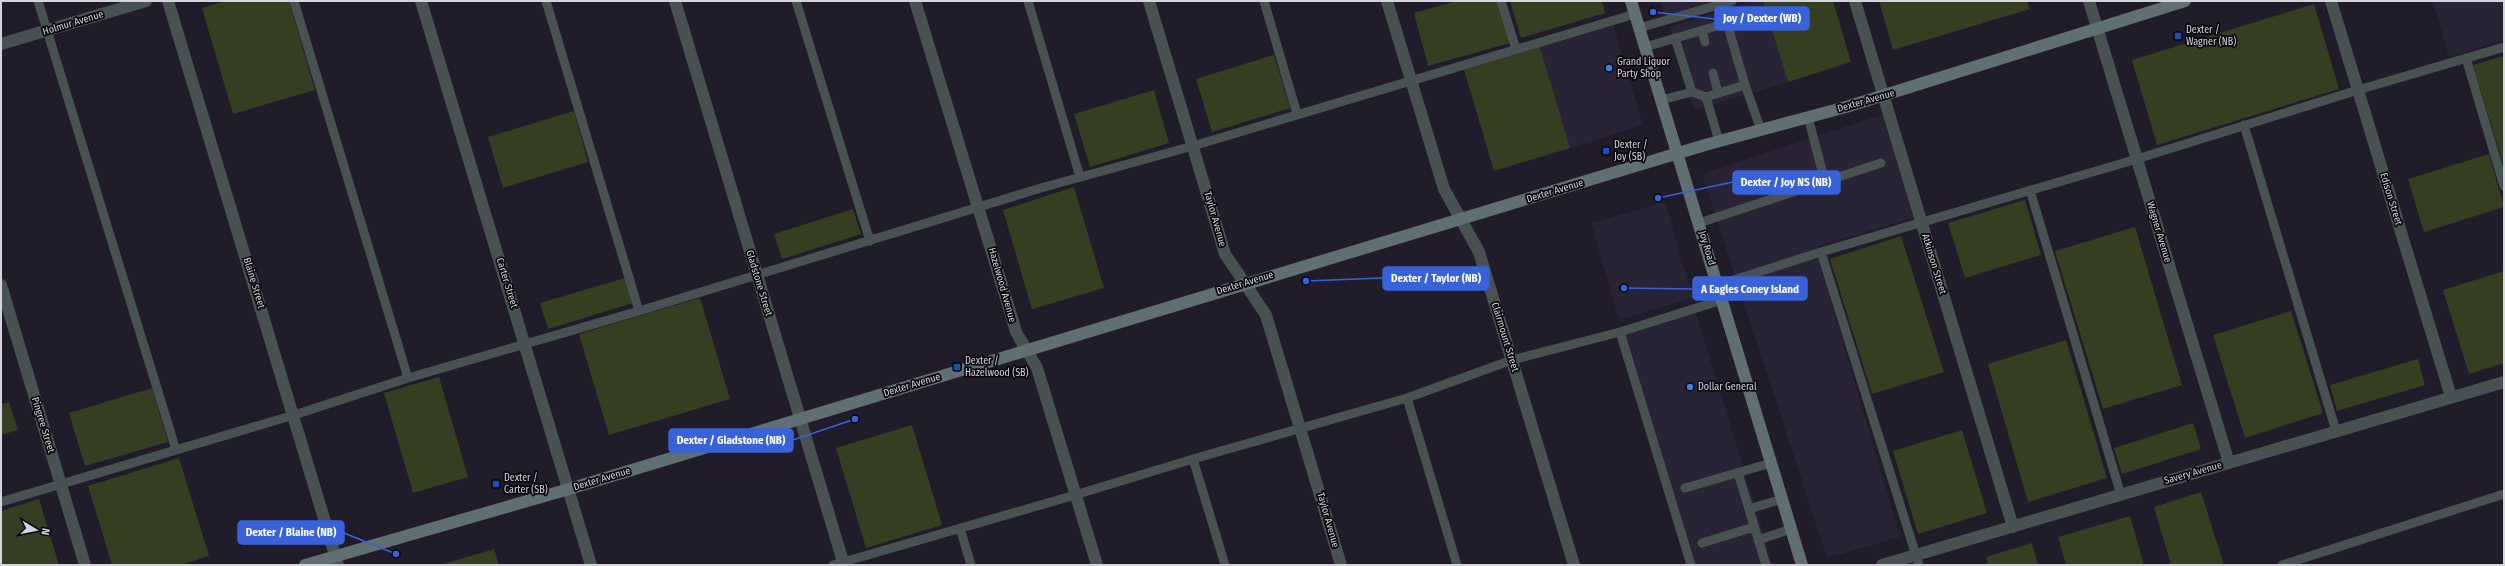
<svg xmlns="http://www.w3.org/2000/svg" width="2505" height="566" viewBox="0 0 2505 566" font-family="'Fira Sans Condensed',sans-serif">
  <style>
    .built { fill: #292336 }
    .green { fill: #363e22 }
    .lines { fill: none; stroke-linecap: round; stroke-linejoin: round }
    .lane { stroke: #485253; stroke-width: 9 }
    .street { stroke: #485253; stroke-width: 12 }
    .secondary { stroke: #606f71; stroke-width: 12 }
    .transit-dot { fill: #1a4fb4; stroke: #09070d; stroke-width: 1.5 }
    .shop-dot { fill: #3f7fe0; stroke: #09070d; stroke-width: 1.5 }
    .labels { text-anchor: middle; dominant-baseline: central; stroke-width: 3.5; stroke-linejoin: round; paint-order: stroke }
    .street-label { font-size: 10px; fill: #d5d3dd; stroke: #09070d }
    .poi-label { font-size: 10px; fill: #d5d3dd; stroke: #09070d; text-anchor: start }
    .leader { fill: none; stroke: #3962d9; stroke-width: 1.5 }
    .callout-dot { fill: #3962d9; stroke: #09070d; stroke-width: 1.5 }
    .callout { fill: #3962d9; stroke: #3962d9; stroke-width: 1.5 }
    .callout-label { font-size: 11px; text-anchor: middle; font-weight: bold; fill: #fff }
  </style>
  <rect width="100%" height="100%" fill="#201c2a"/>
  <path class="built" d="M 1660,1 L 1720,1 L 1665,18 Z
    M 1754,1 L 1763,1 L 1788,82 L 1694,110 L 1670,27 Z
    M 2433,1 L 2504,1 L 2504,40 L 2449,57 Z
    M 1613,24 L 1643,125 L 1570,148 L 1540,47 Z
    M 1884,114 L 1914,218 L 1815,247 L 1900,537 L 1827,558 L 1702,174 Z
    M 1665,202 L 1693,298 L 1619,320 L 1591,223 Z
    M 1696,313 L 1773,565 L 1695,565 L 1625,335 Z"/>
  <path class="green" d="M 225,1 L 289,1 L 315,90 L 233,114 L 202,8 Z
    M 1457,1 L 1499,1 L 1510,43 L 1428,66 L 1414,13 Z
    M 1510,1 L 1602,1 L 1605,13 L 1521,38 Z
    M 1763,1 L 1833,1 L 1851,62 L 1788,82 Z
    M 1879,1 L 2027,1 L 2030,9 L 1893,50 Z
    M 2314,4 L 2339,89 L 2157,145 L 2132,60 Z
    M 1540,47 L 1570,148 L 1494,171 L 1464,70 Z
    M 1274,55 L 1290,108 L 1212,132 L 1196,79 Z
    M 2504,56 L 2504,167 L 2473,65 Z
    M 1154,90 L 1169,143 L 1090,167 L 1074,114 Z
    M 574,111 L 588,162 L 503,188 L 488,137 Z
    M 2489,154 L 2504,207 L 2424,232 L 2408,179 Z
    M 1074,187 L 1104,288 L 1032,309 L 1003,210 Z
    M 2025,200 L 2041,255 L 1965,278 L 1948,223 Z
    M 853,209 L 861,234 L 782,259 L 774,234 Z
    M 2135,227 L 2182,385 L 2103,409 L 2055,251 Z
    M 1901,236 L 1944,372 L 1872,394 L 1830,259 Z
    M 2504,271 L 2504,363 L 2469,374 L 2443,290 Z
    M 625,278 L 633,303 L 548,329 L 540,303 Z
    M 700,298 L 730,399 L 609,435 L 579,334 Z
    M 2291,311 L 2323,413 L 2245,438 L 2213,335 Z
    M 2066,340 L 2107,478 L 2028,502 L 1988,364 Z
    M 2418,359 L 2425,385 L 2337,411 L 2330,385 Z
    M 439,377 L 468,477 L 413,493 L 384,393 Z
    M 152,388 L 168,442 L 85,466 L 69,413 Z
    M 9,402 L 18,430 L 1,435 L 1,404 Z
    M 2193,423 L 2201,449 L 2122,474 L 2114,448 Z
    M 912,425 L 942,525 L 866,548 L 836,448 Z
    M 1962,430 L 1987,513 L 1918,534 L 1893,451 Z
    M 179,458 L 209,556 L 180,565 L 112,565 L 88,486 Z
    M 2201,492 L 2224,565 L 2171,565 L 2154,507 Z
    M 39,499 L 59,565 L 1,565 L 1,511 Z
    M 2130,516 L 2144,565 L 2066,565 L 2058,537 Z
    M 2032,543 L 2038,565 L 1988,565 L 1986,557 Z
    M 494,549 L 499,565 L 440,565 Z"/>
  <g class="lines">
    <path class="lane" d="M 38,1 L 176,450
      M 294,1 L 408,378
      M 546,1 L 639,311
      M 796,1 L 870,241
      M 1028,1 L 1080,177
      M 1264,1 L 1297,114
      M 1501,1 L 1516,49
      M 1639,28 L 1732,1
      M 1702,30 L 1705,42
      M 1675,38 L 1692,92 L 1706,97
      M 1645,47 L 1727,23 L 1745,85
      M 2466,58 L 2504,186
      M 1713,73 L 1718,93
      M 1661,100 L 1692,92
      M 1808,117 L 1825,182
      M 2244,125 L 2336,431
      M 1719,141 L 1706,97 L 1745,85 L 1761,130
      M 2030,190 L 2121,495
      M 1699,223 L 1881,163
      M 1718,285 L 1821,252
      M 1620,332 L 1691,565
      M 1407,398 L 1457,565
      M 1193,459 L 1225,565
      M 1738,473 L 1766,565
      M 1685,488 L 1771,463
      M 1,502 L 294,415 L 408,378 L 639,311 L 1041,188 L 1193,146 L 1635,14
      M 1749,509 L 1782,499
      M 960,528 L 971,565
      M 1758,540 L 1791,529
      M 1702,543 L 1754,527
      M 833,565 L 1075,495 L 1193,459 L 1407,398 L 1512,360 L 1620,332 L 1722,300
      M 1919,565 L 1821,252 L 2137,159 L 2358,90 L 2504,47
      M 2282,565 L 2504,494"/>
    <path class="street" d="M 168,1 L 338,565
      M 421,1 L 591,565
      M 675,1 L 844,565
      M 915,1 L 1012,318 L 1016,332 L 1037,368 L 1097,565
      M 1149,1 L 1225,254 L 1266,315 L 1341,565
      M 1387,1 L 1444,189 L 1479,252 L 1574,565
      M 1855,1 L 2013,527
      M 2089,1 L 2229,463
      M 2331,1 L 2451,397
      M 1,44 L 146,1
      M 1,285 L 85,565
      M 1882,565 L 2504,382"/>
    <path class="secondary" d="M 1631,1 L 1802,565
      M 305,565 L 569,489 L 1705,145 L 1846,107 L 2185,1"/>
  </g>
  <g class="transit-dot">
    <rect x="2174" y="32" width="8" height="8" rx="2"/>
    <rect x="1602" y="147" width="8" height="8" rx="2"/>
    <rect x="953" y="363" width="8" height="8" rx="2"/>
    <rect x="492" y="480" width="8" height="8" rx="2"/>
  </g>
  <g class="shop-dot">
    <circle cx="1609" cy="68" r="4"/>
    <circle cx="1690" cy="387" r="4"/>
  </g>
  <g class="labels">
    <g class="street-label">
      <text transform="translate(73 23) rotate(-17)">Holmur Avenue</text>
      <text transform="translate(1866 101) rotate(-16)">Dexter Avenue</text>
      <text transform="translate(1555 191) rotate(-17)">Dexter Avenue</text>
      <text transform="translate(2391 199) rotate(73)">Edison Street</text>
      <text transform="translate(1215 219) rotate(74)">Taylor Avenue</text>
      <text transform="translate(2159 232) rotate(73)">Wagner Avenue</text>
      <text transform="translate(1707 248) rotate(73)">Joy Road</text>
      <text transform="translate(1934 264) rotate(73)">Atkinson Street</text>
      <text transform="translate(254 283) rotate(73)">Blaine Street</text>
      <text transform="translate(507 283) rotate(73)">Carter Street</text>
      <text transform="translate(759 283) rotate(73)">Gladstone Street</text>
      <text transform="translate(1245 283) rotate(-17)">Dexter Avenue</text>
      <text transform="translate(1002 285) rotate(74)">Hazelwood Avenue</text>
      <text transform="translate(1505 337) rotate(73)">Clairmount Street</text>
      <text transform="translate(912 385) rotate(-17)">Dexter Avenue</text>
      <text transform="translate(43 425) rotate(73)">Pingree Street</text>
      <text transform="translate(2193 473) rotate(-16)">Savery Avenue</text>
      <text transform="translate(602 479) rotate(-17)">Dexter Avenue</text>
      <text transform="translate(1328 520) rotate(74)">Taylor Avenue</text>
    </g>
    <g class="poi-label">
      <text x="2186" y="30">Dexter /<tspan x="2186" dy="12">Wagner (NB)</tspan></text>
      <text x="1617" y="62">Grand Liquor<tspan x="1617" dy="12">Party Shop</tspan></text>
      <text x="1614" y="145">Dexter /<tspan x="1614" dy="12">Joy (SB)</tspan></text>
      <text x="965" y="361">Dexter /<tspan x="965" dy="12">Hazelwood (SB)</tspan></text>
      <text x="1698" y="387">Dollar General</text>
      <text x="504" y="478">Dexter /<tspan x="504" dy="12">Carter (SB)</tspan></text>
    </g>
  </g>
  <path class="leader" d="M1653 12L1715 19M1658 198L1733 182M1306 281L1383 278M1624 288L1693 289M855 419L793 440M396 554L344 533"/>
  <g class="callout-dot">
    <circle cx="1653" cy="12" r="4"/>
    <circle cx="1658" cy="198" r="4"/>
    <circle cx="1306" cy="281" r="4"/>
    <circle cx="1624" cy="288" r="4"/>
    <circle cx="855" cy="419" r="4"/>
    <circle cx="396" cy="554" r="4"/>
  </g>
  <g class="callout">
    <rect x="1715" y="7" width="94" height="23" rx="4"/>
    <rect x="1733" y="171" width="107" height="23" rx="4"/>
    <rect x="1383" y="267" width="106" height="23" rx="4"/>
    <rect x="1693" y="277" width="114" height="23" rx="4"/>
    <rect x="669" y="429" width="124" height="23" rx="4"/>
    <rect x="238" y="521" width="106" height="23" rx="4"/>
  </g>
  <g class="callout-label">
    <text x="1762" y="22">Joy / Dexter (WB)</text>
    <text x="1786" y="186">Dexter / Joy NS (NB)</text>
    <text x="1436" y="282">Dexter / Taylor (NB)</text>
    <text x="1750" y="293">A Eagles Coney Island</text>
    <text x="731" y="444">Dexter / Gladstone (NB)</text>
    <text x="291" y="536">Dexter / Blaine (NB)</text>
  </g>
  <rect width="2505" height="566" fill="none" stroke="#d5d3dd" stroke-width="4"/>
  <g transform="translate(36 530) rotate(100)" stroke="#09070d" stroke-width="3" paint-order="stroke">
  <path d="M0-3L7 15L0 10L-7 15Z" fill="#d5d3dd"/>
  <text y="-6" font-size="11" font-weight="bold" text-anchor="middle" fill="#d5d3dd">N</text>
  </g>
</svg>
